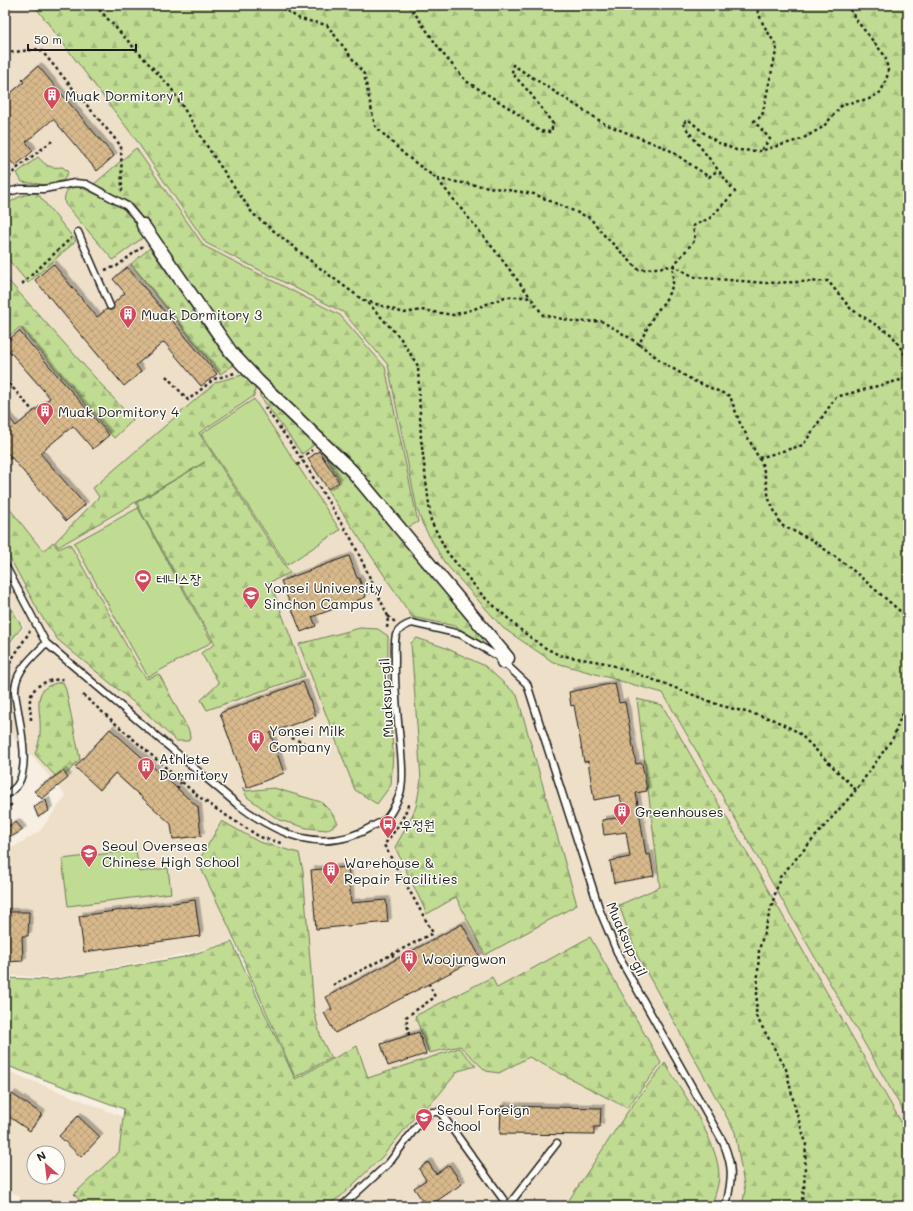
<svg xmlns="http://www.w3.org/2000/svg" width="913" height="1211" viewBox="0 0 913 1211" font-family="Mali,'Poor Story',sans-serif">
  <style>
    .built { fill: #eddfc8; fill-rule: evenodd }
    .green { fill: #c0db92; stroke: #6e7c57 }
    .forest { fill: url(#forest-firs); stroke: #6e7c57 }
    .building { fill: url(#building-cross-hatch); stroke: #1c1c1c; filter: url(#shadow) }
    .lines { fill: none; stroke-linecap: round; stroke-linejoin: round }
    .service-casing { stroke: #1c1c1c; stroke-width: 9 }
    .minor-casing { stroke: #1c1c1c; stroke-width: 15 }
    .path { stroke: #1c1c1c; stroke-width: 2.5; stroke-dasharray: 3 3; stroke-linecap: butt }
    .service { stroke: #fdfcf7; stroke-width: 6 }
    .minor { stroke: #fdfcf7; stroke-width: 12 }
    .labels { text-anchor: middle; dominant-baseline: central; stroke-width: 3; stroke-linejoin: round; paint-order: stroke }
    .poi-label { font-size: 14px; fill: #1c1c1c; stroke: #fdfcf7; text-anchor: start }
    .street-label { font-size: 14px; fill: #1c1c1c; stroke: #fdfcf7 }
  </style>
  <defs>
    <pattern id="forest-firs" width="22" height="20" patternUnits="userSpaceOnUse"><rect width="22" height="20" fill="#c0db92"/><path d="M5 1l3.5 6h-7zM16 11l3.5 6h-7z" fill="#a4bb7d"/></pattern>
    <pattern id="building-cross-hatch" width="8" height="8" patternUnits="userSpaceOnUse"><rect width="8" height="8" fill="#d8b98c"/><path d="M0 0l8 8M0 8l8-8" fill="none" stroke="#b99e78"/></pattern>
    <filter id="shadow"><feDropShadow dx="3.5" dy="-3.5" stdDeviation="0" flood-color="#0004"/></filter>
  </defs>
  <rect width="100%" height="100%" fill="#f6efe2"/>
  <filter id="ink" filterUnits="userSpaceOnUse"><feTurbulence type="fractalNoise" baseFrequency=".025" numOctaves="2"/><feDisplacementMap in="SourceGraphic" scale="8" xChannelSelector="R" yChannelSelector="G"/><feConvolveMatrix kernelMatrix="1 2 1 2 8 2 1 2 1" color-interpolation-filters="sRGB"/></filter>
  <g filter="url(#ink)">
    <path class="built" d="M 5,5 L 34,5 L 134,137 L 206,243 L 343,312 L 388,365 L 417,509 L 553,662 L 663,693 L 908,1119 L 908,1206 L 22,1206 L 19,1196 L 5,1188 L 5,1070 L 213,1153 L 313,1059 L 238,939 L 186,954 L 53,978 L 5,975 L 5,848 L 14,847 L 40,831 L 66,796 L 31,755 L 24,751 L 16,742 L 5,718 L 5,652 L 24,627 L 5,594 ZM 34,1153 L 58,1153 L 58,1177 L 34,1177 Z"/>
    <path class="green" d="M 254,399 L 340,530 L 287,565 L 201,434 Z
      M 138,508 L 212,642 L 148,677 L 74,543 Z
      M 136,850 L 139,872 L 168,868 L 171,893 L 68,906 L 62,859 Z"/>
    <path class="forest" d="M 34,5 L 908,5 L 908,1119 L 663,693 L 553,662 L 503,628 L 444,562 L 423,525 L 417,509 L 388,365 L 343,312 L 206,243 L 134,137 Z
      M 136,148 L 204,246 L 340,315 L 385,367 L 418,522 L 405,529 L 234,350 L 160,242 L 131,203 L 93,185 Z
      M 38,157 C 47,167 50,168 63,167 L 68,172 L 64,180 L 47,185 L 22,182 L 17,173 Z
      M 78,186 L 119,205 L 141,226 L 145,236 L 113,260 L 65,204 C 63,194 67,187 78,186 Z
      M 37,193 L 76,241 L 28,283 L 8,259 L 7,205 C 16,197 25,194 37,193 Z
      M 150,248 L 226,358 L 234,365 L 220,374 L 131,264 Z
      M 5,277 L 133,420 L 114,438 L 20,327 L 5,340 Z
      M 246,374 L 256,383 L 254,396 L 199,433 L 290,573 L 270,582 L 305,676 L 207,710 L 201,700 L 219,683 L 201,653 L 215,644 L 136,503 L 205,462 L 58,547 L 55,542 L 99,497 L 93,488 L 216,382 Z
      M 260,386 L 318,442 L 302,454 L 260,396 Z
      M 320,447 L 351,474 L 485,637 L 482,642 L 455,626 L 412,617 L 328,491 L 341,482 Z
      M 5,503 L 43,551 L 53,542 L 58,549 L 70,544 L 139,668 L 147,679 L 159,674 L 189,731 L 190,738 L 188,741 L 176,741 L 143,710 L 58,640 L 40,614 L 5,549 Z
      M 5,596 L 22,627 L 8,645 L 5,641 Z
      M 360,628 L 378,629 L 388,636 L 388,668 L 393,752 L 391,785 L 377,804 L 355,790 L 299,644 Z
      M 417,638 L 446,648 L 485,666 L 517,695 L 577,905 L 485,955 L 456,897 L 427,914 L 395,847 L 407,826 L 416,807 L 421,780 L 411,643 Z
      M 63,682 L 66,690 L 80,759 L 60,781 L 35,754 C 37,748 40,740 40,733 C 42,709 28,686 63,682 Z
      M 637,699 L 662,705 L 908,1134 L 908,1206 L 742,1206 L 745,1191 L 735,1132 L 637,955 L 619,905 L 660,887 Z
      M 242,787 L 246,791 L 274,788 L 321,802 L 331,812 L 338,823 L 327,830 L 307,828 L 279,820 L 247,797 Z
      M 222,821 L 259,842 L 299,853 L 303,871 L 314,1010 L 321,1038 L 331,1058 L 295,1077 L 229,927 L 198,862 Z
      M 590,937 L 661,1063 L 627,1108 L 529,1057 L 499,1073 L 486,1071 L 460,1046 L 429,1053 L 415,1016 L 492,977 L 497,988 Z
      M 232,942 L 295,1079 L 357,1046 L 368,1078 L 459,1048 L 476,1066 L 458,1071 L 437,1097 L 413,1119 L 382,1157 L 340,1197 L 325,1206 L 85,1206 L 74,1194 L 119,1152 L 124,1109 L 5,1065 L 5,978 L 51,980 L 184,957 Z
      M 665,1063 C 682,1092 719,1142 719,1176 C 719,1185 714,1197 712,1206 L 565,1206 L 628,1111 Z"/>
    <path class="building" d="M 38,66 L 114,156 L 97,171 L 53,119 L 26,142 L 33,151 L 15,166 L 5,154 L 5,98 L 24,82 L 22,80 Z
      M 53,264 L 97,317 L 107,309 L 110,310 L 113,309 L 114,303 L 125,293 L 113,279 L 127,267 L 217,374 L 201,386 L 164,342 L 136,365 L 141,372 L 124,386 L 35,280 Z
      M 19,331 L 109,435 L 93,449 L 73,426 L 40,453 L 85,505 L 66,521 L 5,450 L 5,413 L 16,426 L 50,398 L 5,346 L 5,343 Z
      M 319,451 L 339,482 L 328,489 L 308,459 Z
      M 349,556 L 357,578 L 359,578 L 366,597 L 312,617 L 316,626 L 301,632 L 281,581 Z
      M 303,682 L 316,716 L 270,733 L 284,773 L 247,788 L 220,713 Z
      M 615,683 L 619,703 L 625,702 L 636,764 L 642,763 L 647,791 L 636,793 L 646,855 L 650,854 L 654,876 L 614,883 L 610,861 L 630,857 L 626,832 L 604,835 L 602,820 L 624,817 L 620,795 L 594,800 L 588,761 L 584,762 L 574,705 L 571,706 L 569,692 Z
      M 110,729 L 198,807 L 201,836 L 173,839 L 171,824 L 115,773 L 100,790 L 75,767 Z
      M 63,771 L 68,778 L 42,799 L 34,791 Z
      M 46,800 L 49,811 L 38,817 L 34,807 Z
      M 16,822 L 23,830 L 13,836 L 5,835 L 5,828 Z
      M 348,867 L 351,903 L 386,900 L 388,922 L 316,929 L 311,870 Z
      M 195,900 L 200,936 L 84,952 L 79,916 Z
      M 5,912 L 29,912 L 28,936 L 22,936 L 23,961 L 5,962 Z
      M 462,924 L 480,957 L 335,1033 L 324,1013 L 332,1009 L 326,997 Z
      M 419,1032 L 426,1054 L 388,1066 L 381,1044 Z
      M 12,1094 L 42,1114 L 30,1131 L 5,1114 L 5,1104 Z
      M 501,1106 L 601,1108 L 600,1127 L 594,1127 L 594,1135 L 500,1134 Z
      M 78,1116 L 100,1137 L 81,1157 L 59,1136 Z
      M 428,1162 L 436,1174 L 449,1165 L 462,1184 L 429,1206 L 426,1206 L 414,1188 L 426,1180 L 419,1169 Z"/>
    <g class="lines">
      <defs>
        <path id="service" d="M 5,196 L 7,193 L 12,191 L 20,189 L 44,189 L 75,183 L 86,184 L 127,206 L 143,225
          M 78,232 L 110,306
          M 5,565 L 46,643 L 237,804 C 278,835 323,856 373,826 C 377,824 382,822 386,819 C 391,814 400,797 401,789 C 404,773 401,757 400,741 C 397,714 394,687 395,660 C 395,652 394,642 396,635 C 399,628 405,625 412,623 L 460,634 L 497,656 L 527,684 L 600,911 L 620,959 L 723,1142 C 734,1168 732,1179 726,1206
          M 5,796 C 10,792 15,789 18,784 C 31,764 18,716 15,693 C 14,671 32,658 46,643
          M 342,1206 L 389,1163 L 417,1126 L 432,1112 L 440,1112 L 508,1206
          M 508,1206 L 557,1143"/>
        <path id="minor" d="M 143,225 L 231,352 L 258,381 L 352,471 L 508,658 L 503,662"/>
      </defs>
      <use href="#service" class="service-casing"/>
      <use href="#minor" class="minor-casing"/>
      <path class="path" d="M 95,5 L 171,88 L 212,154 L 253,214 L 317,266 L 371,306 L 401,339 L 418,366 L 421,439 L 431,521 L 447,552 L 483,596 L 522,631 L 542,646 L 559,655 L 606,663 L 660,682 L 719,705 L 772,719 L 798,732 L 856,790 L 893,738 L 908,698
        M 277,5 L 300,19 L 327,25 L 364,74 L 375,126 L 404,154 L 437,179 L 497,253 L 531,298
        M 409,5 L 443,54 L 466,81 L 514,111 L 539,131 L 551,132 L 553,124 L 530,93 L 512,73 L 513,65 L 605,124 L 668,149 L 709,177 L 718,170
        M 755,5 L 763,24 L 777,47 L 762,116 L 754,121 L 770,139 L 760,151
        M 5,53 L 40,49 L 121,146 L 122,193
        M 437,179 L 534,194 L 590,218 L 604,235 L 639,270 L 673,266 L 695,277 L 766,283 L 828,281 L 851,309 L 892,335 L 908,359
        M 5,182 L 16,169 L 52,141
        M 105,270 L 117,266 L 143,246
        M 22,284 L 71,238
        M 364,300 L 404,313 L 421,310 L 453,315 L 474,309 L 505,297 L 523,297 L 531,298 L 543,315 L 578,322 L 601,321 L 617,330 L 639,344 L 654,315 L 665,301 L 673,285 L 673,266 L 695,240 L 693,226 L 710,218 L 735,192 L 682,123 L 689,120 L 704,133 L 719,143 L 736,150 L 760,151 L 802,139 L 823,127 L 843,104 L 869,99 L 881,92 L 887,77 L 888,70 L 885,56 L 857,21 L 847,5
        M 639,344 L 665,364 L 694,381 L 730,396 L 739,421 L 763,466 L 769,499 L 781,525 L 812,540 L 848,566 L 908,618
        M 166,376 L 188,400 L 214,379 L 235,373
        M 5,379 L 33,411
        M 265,407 L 303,461 L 352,540 L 388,616 L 387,629
        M 301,458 L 312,450
        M 759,458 L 803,445 L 836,397 L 908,378
        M 5,463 L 11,457
        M 297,465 L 303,461
        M 388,616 L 395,622
        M 9,669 L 12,659 L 30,631
        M 83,695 L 198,796 L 216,809 L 260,837 L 281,843
        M 31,720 C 31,713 29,706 30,700 C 32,683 52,679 66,679
        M 275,731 L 304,743
        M 177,789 L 181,782
        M 5,810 L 12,804
        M 392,954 L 395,960
        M 333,985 L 433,933 L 384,845 C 394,832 405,818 409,802
        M 409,1035 L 406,1017 L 435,997 L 429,984
        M 801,1206 L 804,1189 L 806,1143 L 795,1108 L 786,1069 L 756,1016 L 759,950 L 780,877 L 856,790"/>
      <use href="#service" class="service"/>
      <use href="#minor" class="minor"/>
    </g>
  </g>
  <defs>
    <symbol id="building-pin" viewBox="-11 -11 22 30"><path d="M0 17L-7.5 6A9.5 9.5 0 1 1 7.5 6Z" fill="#d1495b" stroke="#fdfcf7"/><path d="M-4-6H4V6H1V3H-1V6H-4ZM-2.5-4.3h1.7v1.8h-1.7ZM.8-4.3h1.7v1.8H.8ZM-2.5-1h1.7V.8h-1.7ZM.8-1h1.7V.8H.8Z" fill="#fff"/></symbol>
    <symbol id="stadium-pin" viewBox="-11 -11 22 30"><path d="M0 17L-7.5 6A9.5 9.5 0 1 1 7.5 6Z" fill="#d1495b" stroke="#fdfcf7"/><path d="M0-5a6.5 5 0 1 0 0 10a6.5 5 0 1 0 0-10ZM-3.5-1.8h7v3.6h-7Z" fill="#fff"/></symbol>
    <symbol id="university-pin" viewBox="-11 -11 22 30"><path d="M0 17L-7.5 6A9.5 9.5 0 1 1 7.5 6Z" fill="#d1495b" stroke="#fdfcf7"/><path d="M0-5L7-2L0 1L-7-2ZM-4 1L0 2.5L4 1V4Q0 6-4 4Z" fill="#fff"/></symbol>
    <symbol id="bus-pin" viewBox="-11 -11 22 30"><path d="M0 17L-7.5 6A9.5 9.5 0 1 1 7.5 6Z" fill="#d1495b" stroke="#fdfcf7"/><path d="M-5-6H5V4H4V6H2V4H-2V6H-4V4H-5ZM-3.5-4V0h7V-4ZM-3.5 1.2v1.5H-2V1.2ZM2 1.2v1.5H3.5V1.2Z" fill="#fff"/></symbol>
    <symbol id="school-pin" viewBox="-11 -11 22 30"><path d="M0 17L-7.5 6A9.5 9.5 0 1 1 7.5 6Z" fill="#d1495b" stroke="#fdfcf7"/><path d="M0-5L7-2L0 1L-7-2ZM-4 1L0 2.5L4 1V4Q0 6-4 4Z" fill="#fff"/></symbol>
  </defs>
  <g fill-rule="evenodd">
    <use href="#building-pin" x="42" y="85" width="20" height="27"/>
    <use href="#building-pin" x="118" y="304" width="20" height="27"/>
    <use href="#building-pin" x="35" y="401" width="20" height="27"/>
    <use href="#stadium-pin" x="133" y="568" width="20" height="27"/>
    <use href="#university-pin" x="241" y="585" width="20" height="27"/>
    <use href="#building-pin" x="246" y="728" width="20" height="27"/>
    <use href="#building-pin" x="136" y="756" width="20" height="27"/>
    <use href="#building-pin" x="612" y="801" width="20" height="27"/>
    <use href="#bus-pin" x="378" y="814" width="20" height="27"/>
    <use href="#school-pin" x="79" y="843" width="20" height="27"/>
    <use href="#building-pin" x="321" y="860" width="20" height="27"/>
    <use href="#building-pin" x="399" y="948" width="20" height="27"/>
    <use href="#school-pin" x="414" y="1107" width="20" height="27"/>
  </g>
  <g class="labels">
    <g class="poi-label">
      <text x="65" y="95">Muak Dormitory 1</text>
      <text x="141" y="314">Muak Dormitory 3</text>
      <text x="58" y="411">Muak Dormitory 4</text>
      <text x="156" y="578">테니스장</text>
      <text x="264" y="587">Yonsei University<tspan x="264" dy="16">Sinchon Campus</tspan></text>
      <text x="269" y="730">Yonsei Milk<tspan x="269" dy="16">Company</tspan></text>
      <text x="159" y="758">Athlete<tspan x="159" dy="16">Dormitory</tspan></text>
      <text x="635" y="811">Greenhouses</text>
      <text x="401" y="824">우정원</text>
      <text x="102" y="845">Seoul Overseas<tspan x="102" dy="16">Chinese High School</tspan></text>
      <text x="344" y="862">Warehouse &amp;<tspan x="344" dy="16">Repair Facilities</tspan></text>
      <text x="422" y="958">Woojungwon</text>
      <text x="437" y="1109">Seoul Foreign<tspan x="437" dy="16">School</tspan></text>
    </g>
    <g class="street-label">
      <text transform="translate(386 698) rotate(-93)">Muaksup-gil</text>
      <text transform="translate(627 939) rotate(66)">Muaksup-gil</text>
    </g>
  </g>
  <rect width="913" height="1211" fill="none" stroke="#fdfcf7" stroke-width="20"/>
  <rect x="10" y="10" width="893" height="1191" fill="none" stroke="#1c1c1c" stroke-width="1.5" filter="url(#ink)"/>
  <g transform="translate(46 1165) rotate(332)"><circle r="19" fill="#fdfcf7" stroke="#a3a29f"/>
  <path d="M0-3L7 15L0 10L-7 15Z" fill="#d1495b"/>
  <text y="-6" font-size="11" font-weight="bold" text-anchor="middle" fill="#1c1c1c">N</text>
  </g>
  <path d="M28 44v6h108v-6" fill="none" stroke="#1c1c1c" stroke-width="2"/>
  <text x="34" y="44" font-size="12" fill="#1c1c1c" stroke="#fdfcf7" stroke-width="3" paint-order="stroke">50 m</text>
</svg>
